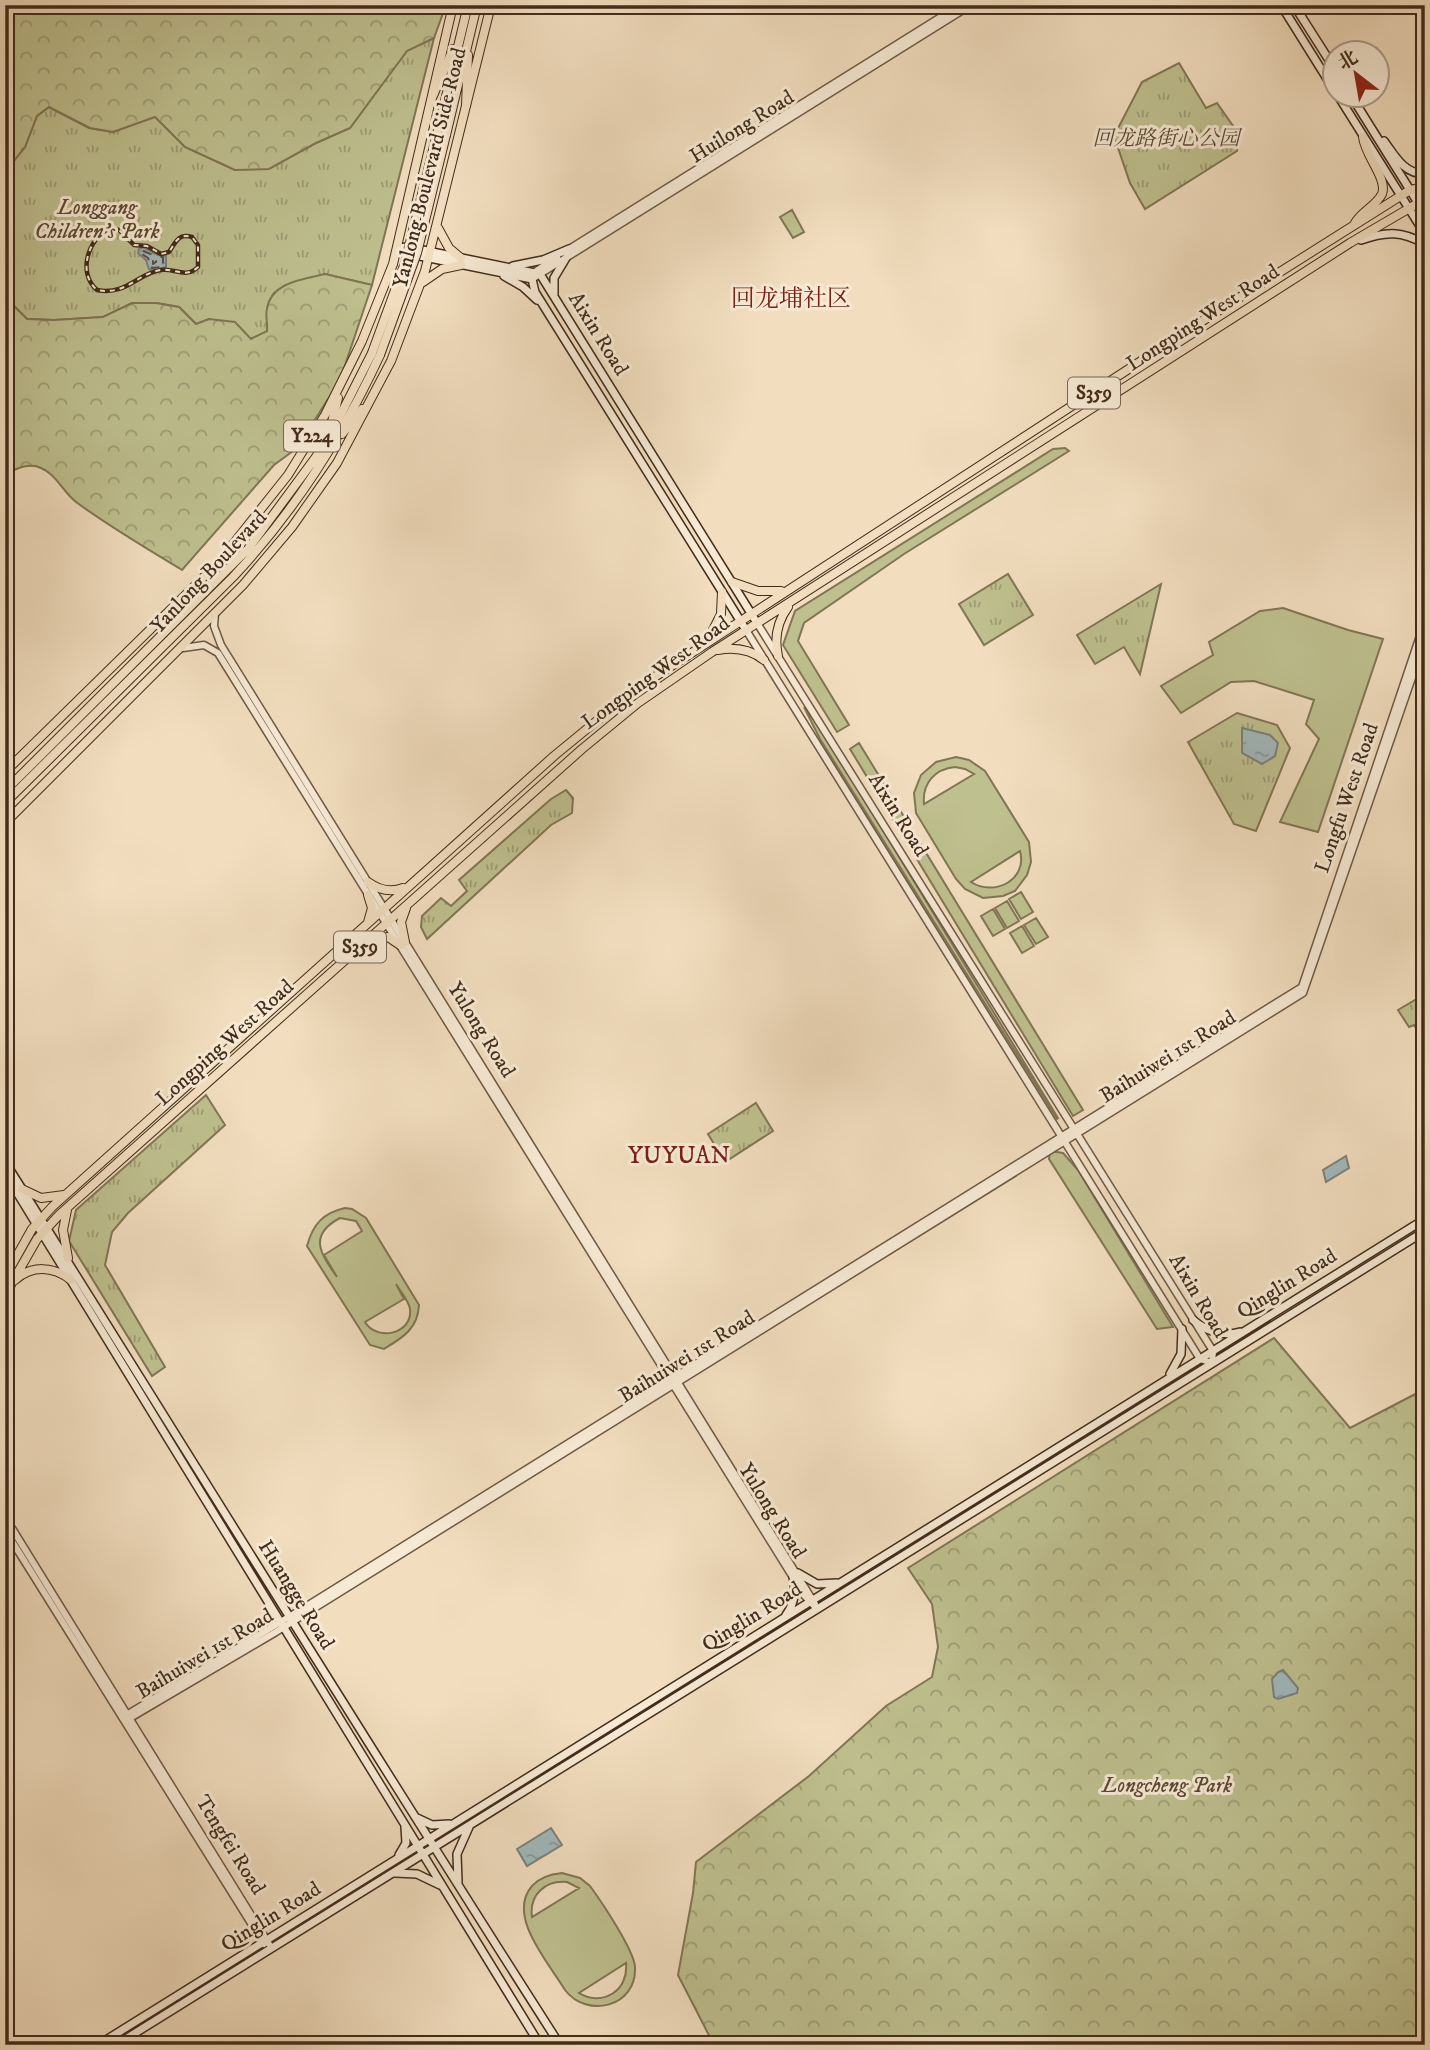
<svg xmlns="http://www.w3.org/2000/svg" width="1430" height="2050" viewBox="0 0 1430 2050" font-family="'IM FELL DW Pica','Noto Serif SC',serif">
  <style>
    .grass { fill: url(#grass-tufts); stroke: #807655; stroke-width: 2 }
    .forest { fill: url(#forest-crowns); stroke: #807655; stroke-width: 2 }
    .garden { fill: #bfc08f; stroke: #807655; stroke-width: 2; fill-rule: evenodd }
    .water { fill: url(#water-ripples); stroke: #7b817c; stroke-width: 2 }
    .lines { fill: none; stroke-linecap: round; stroke-linejoin: round }
    .ferry { stroke: #5a4f44; stroke-width: 2; stroke-dasharray: 9 7; stroke-linecap: butt }
    .tertiary-casing { stroke: #6e5844; stroke-width: 9 }
    .secondary-casing { stroke: #422c1b; stroke-width: 10 }
    .primary-casing { stroke: #422c1b; stroke-width: 10 }
    .trunk-casing { stroke: #422c1b; stroke-width: 10 }
    .tertiary { stroke: #f7ead5; stroke-width: 6 }
    .secondary { stroke: #f7ead5; stroke-width: 7 }
    .primary { stroke: #f2debf; stroke-width: 8 }
    .trunk { stroke: #f2debf; stroke-width: 8 }
    .rail-casing { stroke: #422c1b; stroke-width: 4.5 }
    .rail { stroke: #f7ead5; stroke-width: 2; stroke-dasharray: 5; stroke-linecap: butt }
    .trunk-bridge-casing { stroke: #422c1b; stroke-width: 10; stroke-linecap: butt }
    .trunk-bridge { stroke: #f2debf; stroke-width: 8 }
    .labels { text-anchor: middle; dominant-baseline: central; stroke-width: 6; stroke-linejoin: round; paint-order: stroke }
    .shield { fill: #f7ead5; stroke: #786553; stroke-width: 2 }
    .shield-label { font-size: 19px; font-weight: bold; fill: #422c1b }
    .street-label { font-size: 21px; fill: #422c1b; stroke: #f7ead5 }
    .park-label { font-size: 21px; font-style: italic; fill: #5b4a32; stroke: #f7ead5 }
    .quarter-label { font-size: 24px; fill: #7a1f14; stroke: #f7ead5 }
  </style>
  <defs>
    <pattern id="grass-tufts" width="24" height="20" patternUnits="userSpaceOnUse" patternTransform="scale(1.75)"><rect width="24" height="20" fill="#bfc08f"/><path d="M3 7l-1-3M5 7V3M7 7l1-3M15 17l-1-3M17 17v-4M19 17l1-3" fill="none" stroke="#9d9c74"/></pattern>
    <pattern id="forest-crowns" width="20" height="18" patternUnits="userSpaceOnUse" patternTransform="scale(1.75)"><rect width="20" height="18" fill="#bfc08f"/><path d="M2 6a3 3 0 1 1 6 0M12 15a3 3 0 1 1 6 0" fill="none" stroke="#9d9c74"/></pattern>
    <pattern id="water-ripples" width="26" height="14" patternUnits="userSpaceOnUse" patternTransform="scale(1.75)"><rect width="26" height="14" fill="#a1b9bd"/><path d="M2 4q2-2 4 0t4 0M15 11q2-2 4 0t4 0" fill="none" stroke="#859799"/></pattern>
  </defs>
  <rect width="100%" height="100%" fill="#f2debf"/>
  <filter id="stains"><feTurbulence type="fractalNoise" baseFrequency=".00286" numOctaves="4"/><feColorMatrix values="0 0 0 0 .2 0 0 0 0 .09 0 0 0 0 .02 0 0 0 .5 -.17"/></filter>
  <radialGradient id="worn" r=".72"><stop offset=".6" stop-color="#630" stop-opacity="0"/><stop offset="1" stop-color="#630" stop-opacity=".3"/></radialGradient>
  <path class="grass" d="M 434,38 L 372,285 L 325,274 L 274,293 L 267,309 L 267,332 L 250,339 L 209,319 L 196,324 L 179,307 L 156,303 L 132,303 L 104,317 L 54,320 L 27,319 L 5,297 L 5,172 L 25,147 L 37,116 L 49,107 L 89,128 L 113,132 L 155,116 L 185,147 L 235,170 L 316,143 L 350,128 L 407,50 Z
    M 1179,63 L 1206,108 L 1217,103 L 1238,133 L 1237,151 L 1145,209 L 1130,183 L 1114,136 L 1142,82 Z
    M 1008,574 L 1033,615 L 984,645 L 959,604 Z
    M 1161,584 L 1140,674 L 1124,647 L 1095,664 L 1077,635 Z
    M 1237,713 L 1277,725 L 1290,748 L 1256,831 L 1234,824 L 1188,742 Z
    M 566,790 L 573,798 L 572,813 L 551,825 L 427,939 L 421,927 L 422,916 L 441,898 L 451,906 L 467,891 L 459,880 L 551,799 Z
    M 1425,994 L 1425,1043 L 1414,1025 L 1409,1027 L 1398,1010 Z
    M 206,1095 L 225,1125 L 128,1213 L 112,1232 L 105,1265 L 165,1367 L 152,1376 L 69,1241 L 76,1210 Z
    M 756,1103 L 773,1131 L 725,1162 L 708,1134 Z"/>
  <path class="forest" d="M 5,5 L 446,5 L 434,38 L 407,51 L 350,128 L 316,143 L 269,169 L 235,170 L 185,147 L 155,117 L 113,132 L 90,128 L 49,107 L 37,116 L 25,147 L 5,172 Z
    M 325,274 L 372,285 L 340,380 L 297,448 L 274,465 L 182,570 C 146,548 110,527 76,502 C 63,492 56,474 41,468 C 29,462 16,469 5,474 L 5,297 L 27,319 L 54,320 L 103,317 L 132,303 L 156,303 L 179,307 L 196,324 L 209,319 L 235,322 L 251,339 L 267,331 C 268,324 265,316 267,309 C 271,282 304,279 325,274 Z
    M 1274,1338 L 1350,1428 L 1425,1389 L 1425,2045 L 714,2045 L 678,1975 L 693,1893 L 696,1862 L 809,1776 L 886,1706 L 932,1677 L 938,1647 L 932,1604 L 908,1568 Z"/>
  <path class="garden" d="M 792,210 L 804,232 L 793,238 L 780,217 Z
    M 1065,448 L 1069,451 L 904,554 L 804,623 L 798,641 L 849,725 L 837,732 L 783,645 L 795,611 L 1053,449 Z
    M 1283,608 L 1348,630 L 1383,639 L 1318,832 L 1280,822 L 1319,739 L 1306,724 L 1314,700 L 1254,681 L 1231,682 L 1181,713 L 1161,686 L 1213,655 L 1209,642 L 1260,611 Z
    M 804,707 L 825,735 L 1058,1118 L 1057,1119 L 820,739 Z
    M 859,743 L 1083,1110 L 1073,1116 L 850,749 Z
    M 956,757 L 969,760 L 985,771 L 1029,842 L 1031,862 L 1027,875 L 1015,891 L 1003,896 L 983,898 L 965,889 L 956,879 L 916,813 L 914,793 L 921,775 L 936,762 ZM 955,767 L 965,769 L 974,774 L 924,804 C 922,783 935,769 955,767 ZM 1020,851 C 1028,880 994,897 971,882 Z
    M 1021,892 L 1033,912 L 1021,919 L 1009,899 Z
    M 1007,901 L 1019,921 L 1007,928 L 995,908 Z
    M 993,909 L 1005,929 L 993,936 L 981,916 Z
    M 1036,918 L 1048,937 L 1036,944 L 1024,925 Z
    M 1022,926 L 1034,946 L 1022,953 L 1010,933 Z
    M 1050,1151 L 1063,1153 L 1078,1170 L 1173,1327 L 1157,1329 L 1049,1159 Z
    M 345,1208 L 352,1209 L 366,1218 L 419,1305 C 418,1329 402,1338 384,1349 L 370,1345 L 307,1246 C 313,1224 323,1213 345,1208 ZM 340,1218 L 356,1221 L 362,1231 L 324,1255 L 337,1277 C 320,1253 308,1235 340,1218 ZM 396,1284 C 400,1291 409,1301 410,1309 C 413,1334 377,1342 365,1322 L 404,1299 Z
    M 562,1873 L 580,1878 L 590,1886 C 601,1901 634,1950 635,1967 C 637,2007 587,2019 565,1990 C 549,1963 506,1916 532,1886 C 540,1877 551,1874 562,1873 ZM 567,1882 L 579,1888 L 532,1917 C 529,1895 545,1880 567,1882 ZM 626,1963 C 629,1991 602,2007 579,1993 Z"/>
  <path class="water" d="M 143,247 L 158,255 L 166,256 L 166,267 L 157,270 L 149,269 L 146,260 L 138,253 L 139,249 Z
    M 1242,728 L 1270,735 L 1278,743 L 1275,756 L 1262,764 L 1242,753 Z
    M 1346,1156 L 1349,1168 L 1326,1182 L 1323,1170 Z
    M 1283,1670 L 1298,1688 L 1297,1693 L 1278,1699 L 1274,1697 L 1272,1679 L 1278,1672 Z
    M 551,1828 L 562,1845 L 527,1866 L 517,1849 Z"/>
  <g class="lines">
    <path class="ferry" d="M 143,251 L 153,255 L 153,264 L 156,262 L 157,257 L 163,257 L 163,267 L 152,268 L 148,258 L 142,254 Z"/>
    <defs>
      <path id="tertiary" d="M 566,251 L 960,5
        M 532,274 L 557,257
        M 532,279 L 971,5
        M 215,613 L 214,626 L 221,645 L 815,1604
        M 746,630 L 1200,1359 L 1212,1363 L 1213,1351 L 757,623
        M 183,648 L 204,645 L 218,653 L 804,1595 L 817,1609
        M 5,1517 L 269,1944
        M 5,1530 L 264,1944
        M 125,1721 L 128,1714 L 297,1612 L 1302,987 L 1425,621
        M 125,1721 L 276,1632 L 1303,993 L 1425,640"/>
      <path id="secondary" d="M 1281,5 L 1336,93
        M 1294,5 L 1336,71
        M 1337,94 L 1425,234
        M 1350,94 L 1425,214
        M 1384,141 C 1395,156 1404,174 1425,174
        M 1361,240 C 1386,231 1402,231 1425,244
        M 397,248 L 408,247 L 540,274 L 757,623
        M 410,254 L 532,279 L 535,292 L 746,630
        M 513,266 L 543,260 L 569,249
        M 504,276 L 523,287 L 537,300
        M 554,294 L 554,278 L 566,258
        M 5,1162 C 190,1456 372,1752 560,2045
        M 5,1173 L 540,2045
        M 1193,1320 C 1206,1331 1223,1337 1240,1332
        M 1170,1374 L 1181,1354 L 1182,1329
        M 798,1573 L 817,1584 L 837,1583
        M 786,1615 C 795,1603 796,1591 793,1576
        M 417,1818 L 432,1825 L 449,1824
        M 399,1855 L 406,1843 L 405,1827
        M 395,1873 L 417,1874 L 440,1885
        M 458,1882 L 457,1854 L 469,1827
        M 98,2045 L 1425,1219
        M 116,2045 L 1425,1231"/>
      <path id="primary" d="M 1355,223 C 1362,211 1376,206 1382,194 C 1388,179 1365,156 1363,137
        M 438,228 L 449,248 L 461,258
        M 423,282 L 442,269 L 461,265
        M 330,430 L 338,398
        M 342,434 L 362,409
        M 732,582 L 758,591 L 781,591
        M 709,638 L 721,614 L 722,592
        M 718,650 C 735,647 750,649 764,660
        M 778,656 C 774,638 777,622 788,607
        M 5,772 L 218,563 L 288,475 L 325,415 L 362,341 L 393,264 L 453,5
        M 5,823 L 243,585 L 292,527 L 337,463 L 391,361 L 425,271 L 491,5
        M 368,882 C 379,890 390,893 403,888
        M 368,895 L 372,908 L 368,922
        M 370,940 L 388,937 L 400,945
        M 405,942 L 401,922 L 406,908
        M 22,1189 L 41,1198 L 64,1195
        M 67,1210 L 63,1230 L 68,1258
        M 5,1277 L 32,1229 L 52,1207 L 554,756 L 633,691 L 1218,311 L 1410,190 L 1425,187
        M 15,1280 C 32,1265 53,1266 71,1280
        M 5,1295 L 37,1239 L 59,1215 L 582,749 L 638,703 L 712,652 L 1350,243 L 1425,199"/>
      <path id="trunk" d="M 432,98 L 453,49
        M 466,105 L 468,55
        M 437,134 L 468,5
        M 446,135 L 477,5
        M 5,791 L 248,549 L 316,457 L 340,416 L 372,353
        M 5,803 L 233,577 C 295,511 342,437 380,355"/>
    </defs>
    <use href="#tertiary" class="tertiary-casing"/>
    <use href="#secondary" class="secondary-casing"/>
    <use href="#primary" class="primary-casing"/>
    <use href="#trunk" class="trunk-casing"/>
    <use href="#tertiary" class="tertiary"/>
    <use href="#secondary" class="secondary"/>
    <use href="#primary" class="primary"/>
    <use href="#trunk" class="trunk"/>
    <defs>
      <path id="rail" d="M 110,228 L 119,230 L 134,245 L 147,246 L 161,254 L 169,252 C 176,242 178,233 192,237 L 198,245 L 198,267 C 186,279 175,268 161,270 C 138,273 126,296 97,290 C 77,273 88,238 110,228 Z"/>
    </defs>
    <use href="#rail" class="rail-casing"/>
    <use href="#rail" class="rail"/>
    <defs>
      <path id="trunk-bridge" d="M 372,353 L 405,263 L 437,134
        M 380,355 L 417,253 L 446,135"/>
    </defs>
    <use href="#trunk-bridge" class="trunk-bridge-casing"/>
    <use href="#trunk-bridge" class="trunk-bridge"/>
  </g>
  <g class="labels">
    <g class="shield">
      <rect x="1068" y="377.5" width="52" height="31" rx="5"/>
      <rect x="284" y="420.5" width="56" height="31" rx="5"/>
      <rect x="334" y="931.5" width="52" height="31" rx="5"/>
    </g>
    <g class="shield-label">
      <text x="1094" y="393">S359</text>
      <text x="312" y="436">Y224</text>
      <text x="360" y="947">S359</text>
    </g>
    <g class="street-label">
      <text transform="translate(742 127) rotate(-32)">Huilong Road</text>
      <text transform="translate(430 168) rotate(-76)">Yanlong Boulevard Side Road</text>
      <text transform="translate(1203 318) rotate(-33)">Longping West Road</text>
      <text transform="translate(598 334) rotate(58)">Aixin Road</text>
      <text transform="translate(209 572) rotate(-47)">Yanlong Boulevard</text>
      <text transform="translate(656 673) rotate(-36)">Longping West Road</text>
      <text transform="translate(1347 798) rotate(-71)">Longfu West Road</text>
      <text transform="translate(898 815) rotate(58)">Aixin Road</text>
      <text transform="translate(481 1030) rotate(58)">Yulong Road</text>
      <text transform="translate(225 1043) rotate(-42)">Longping West Road</text>
      <text transform="translate(1168 1057) rotate(-32)">Baihuiwei 1st Road</text>
      <text transform="translate(1287 1284) rotate(-32)">Qinglin Road</text>
      <text transform="translate(1198 1296) rotate(59)">Aixin Road</text>
      <text transform="translate(687 1357) rotate(-32)">Baihuiwei 1st Road</text>
      <text transform="translate(772 1511) rotate(58)">Yulong Road</text>
      <text transform="translate(296 1595) rotate(58)">Huangge Road</text>
      <text transform="translate(752 1617) rotate(-32)">Qinglin Road</text>
      <text transform="translate(205 1654) rotate(-31)">Baihuiwei 1st Road</text>
      <text transform="translate(230 1845) rotate(58)">Tengfei Road</text>
      <text transform="translate(271 1917) rotate(-32)">Qinglin Road</text>
    </g>
    <g class="park-label">
      <text x="1166" y="139">回龙路街心公园</text>
      <text x="97" y="208">Longgang<tspan x="97" dy="24">Children's Park</tspan></text>
      <text x="1167" y="1786">Longcheng Park</text>
    </g>
    <g class="quarter-label">
      <text x="791" y="299">回龙埔社区</text>
      <text x="679" y="1156">YUYUAN</text>
    </g>
  </g>
  <rect width="1430" height="2050" fill="none" stroke="#f2debf" stroke-width="28"/>
  <rect x="7" y="7" width="1416" height="2036" fill="none" stroke="#422c1b" stroke-width="3.5"/>
  <rect x="14" y="14" width="1402" height="2022" fill="none" stroke="#422c1b" stroke-width="2"/>
  <g transform="translate(1356 74) rotate(329)"><circle r="33" fill="#f7ead5" stroke="#af9e8b" stroke-width="2"/>
  <path d="M0-5L12 26L0 18L-12 26Z" fill="#8f2418"/>
  <text y="-10" font-size="19" font-weight="bold" text-anchor="middle" fill="#422c1b">北</text>
  </g>
  <rect width="100%" height="100%" filter="url(#stains)"/>
  <rect width="100%" height="100%" fill="url(#worn)"/>
</svg>
